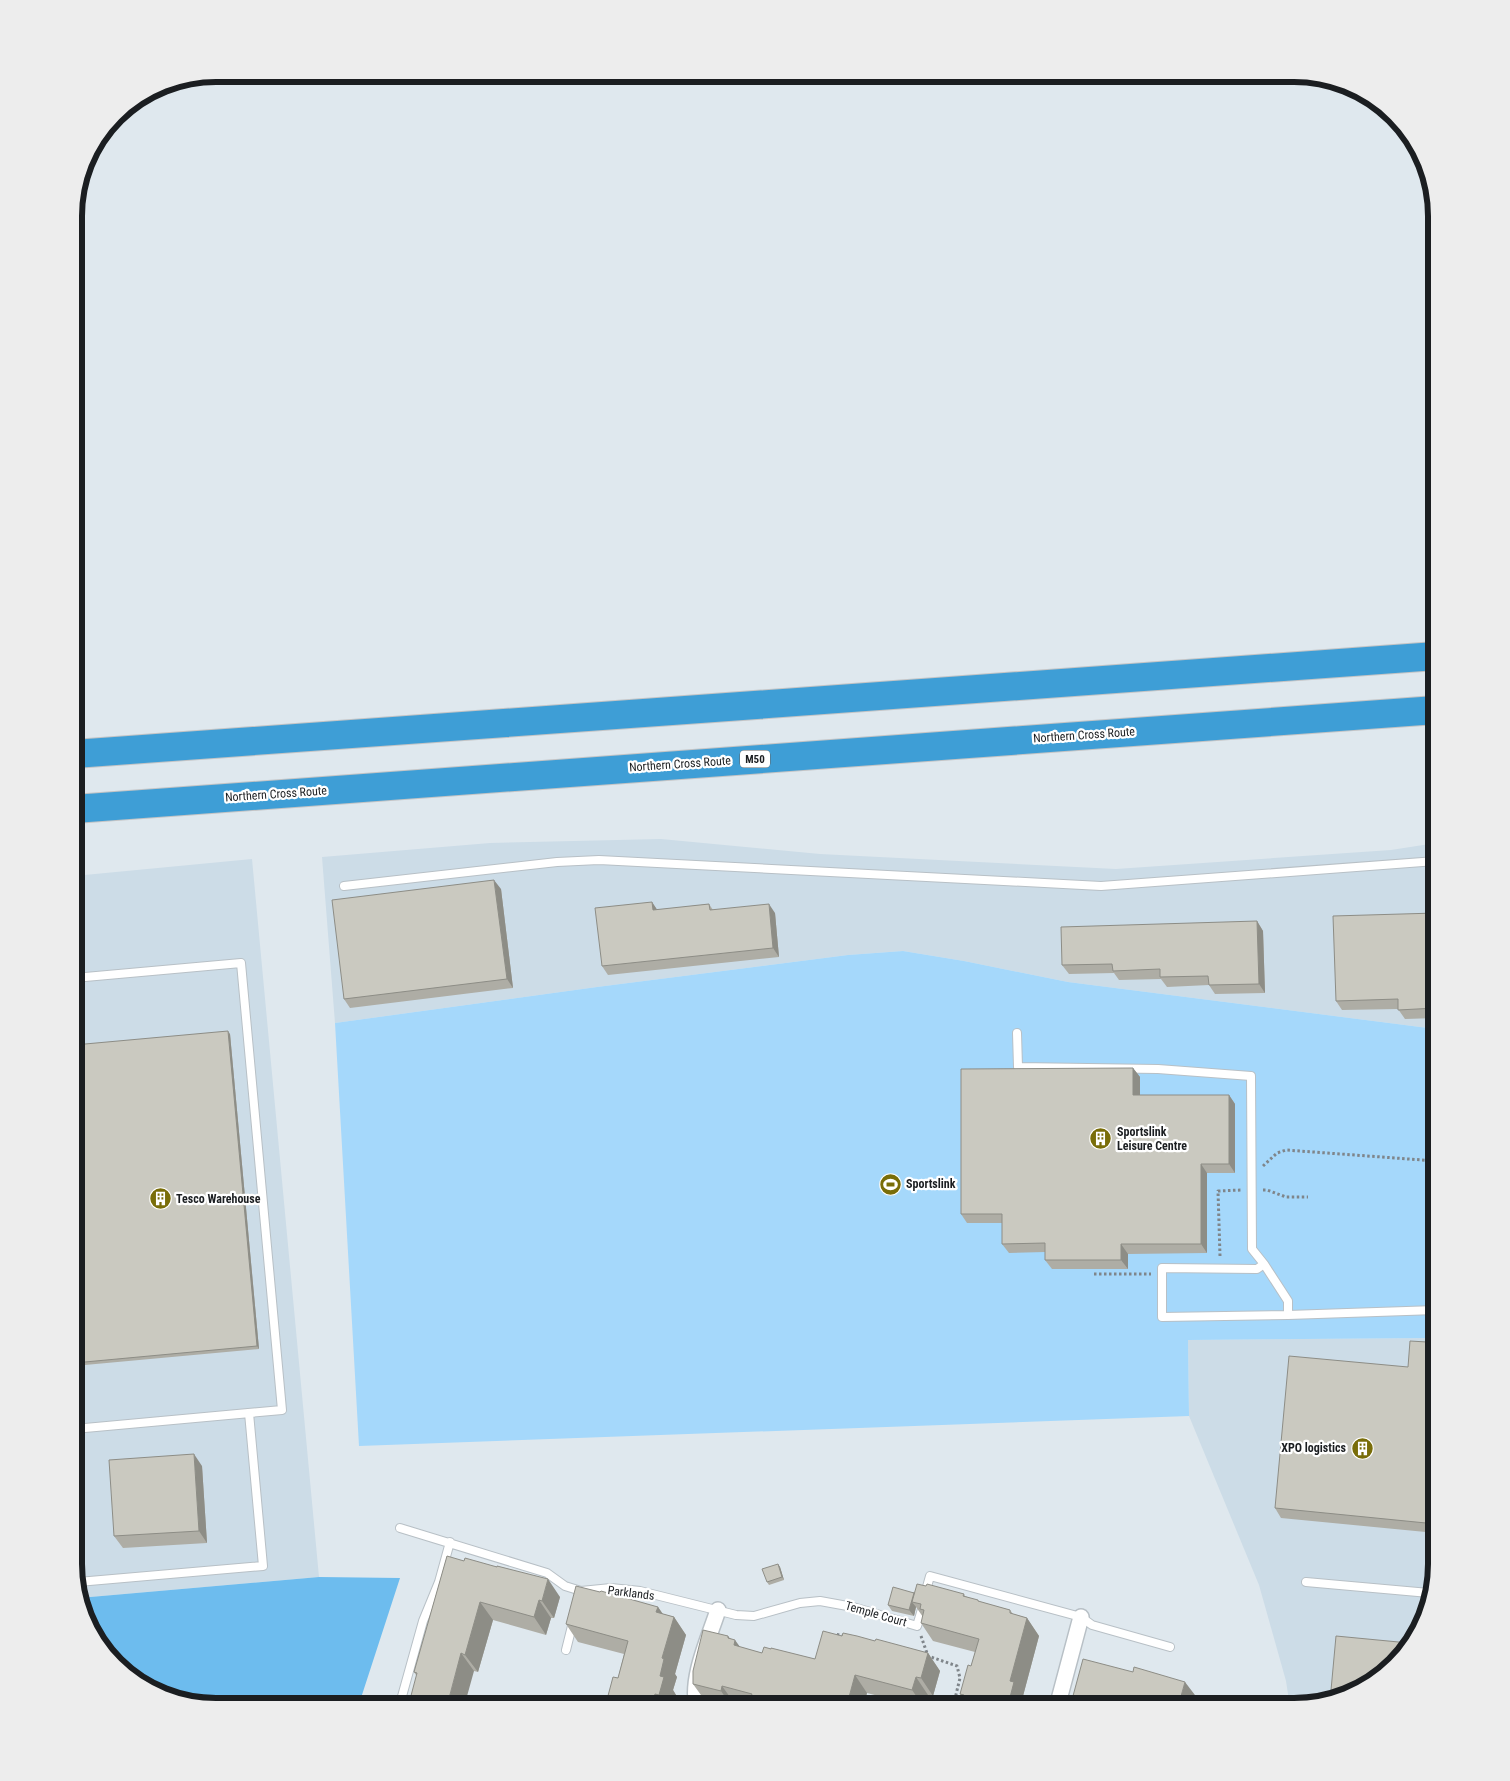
<svg xmlns="http://www.w3.org/2000/svg" width="1510" height="1781" viewBox="0 0 1510 1781" font-family="'Roboto Condensed',sans-serif">
  <style>
    .built { fill: #ccdce7 }
    .green { fill: #a5d8fb }
    .forest { fill: #6dbcee }
    .lines { fill: none; stroke-linecap: round; stroke-linejoin: round }
    .service-casing { stroke: #b8c0c6; stroke-width: 10 }
    .minor-casing { stroke: #b8c0c6; stroke-width: 18 }
    .motorway-casing { stroke: #c4c4c5; stroke-width: 30 }
    .path { stroke: #7f858a; stroke-width: 3; stroke-dasharray: 2.5 2.5; stroke-linecap: butt }
    .service { stroke: #fff; stroke-width: 8 }
    .minor { stroke: #fff; stroke-width: 15 }
    .motorway { stroke: #3e9ed6; stroke-width: 28 }
    .wall { fill: #aeada5 }
    .shaded-wall { fill: #8d8d86 }
    .building { fill: #cac9c0; stroke: #8d8d86 }
    .labels { text-anchor: middle; dominant-baseline: central; stroke-width: 4.5; stroke-linejoin: round; paint-order: stroke }
    .shield { fill: #fff; stroke: #5f6264; stroke-width: 1 }
    .shield-label { font-size: 11px; font-weight: bold; fill: #1b1e21 }
    .street-label { font-size: 12px; fill: #1b1e21; stroke: #fff }
    .poi-label { font-size: 12px; font-weight: bold; fill: #1b1e21; stroke: #fff; text-anchor: start }
    .rim { fill: none; stroke: #1b1e21; stroke-width: 6 }
  </style>
  <rect width="100%" height="100%" fill="#dfe8ee"/>
  <path class="built" d="M 661,839 L 820,854 L 1116,869 L 1391,850 L 1436,843 L 1436,1029 L 1068,982 L 964,961 L 903,951 L 848,955 L 597,987 L 335,1023 L 322,857 L 490,843 Z
    M 252,859 L 319,1577 L 79,1598 L 74,1564 L 74,876 Z
    M 1436,1338 L 1436,1564 L 1421,1628 L 1380,1678 L 1339,1700 L 1290,1707 L 1286,1681 L 1259,1585 L 1189,1416 L 1188,1340 Z"/>
  <path class="green" d="M 903,951 L 964,961 L 1068,982 L 1436,1029 L 1436,1338 L 1188,1340 L 1189,1416 L 359,1446 L 335,1023 L 597,987 L 848,955 Z"/>
  <path class="forest" d="M 319,1577 L 400,1578 L 360,1701 L 359,1707 L 217,1707 L 153,1692 L 103,1651 L 81,1610 L 79,1598 Z"/>
  <g class="lines">
    <defs>
      <path id="service" d="M 344,886 L 557,862 L 599,860 L 1101,886 L 1436,861
        M 1017,1033 L 1018,1067 L 1158,1069 L 1251,1076 L 1252,1249 L 1264,1264 L 1288,1301 L 1288,1315
        M 1264,1264 L 1257,1269 L 1162,1268 L 1162,1317 L 1288,1315 L 1436,1310
        M 74,1429 L 282,1410 L 241,963 L 74,978
        M 400,1528 L 547,1573 L 565,1586 L 581,1591 L 611,1588 L 640,1591 L 736,1615 L 754,1616 L 800,1603 L 820,1601 L 853,1607 L 917,1626 L 923,1606
        M 74,1535 L 78,1582 L 263,1566 L 249,1413
        M 1306,1582 L 1429,1593
        M 925,1594 L 930,1576 L 1081,1617 L 1092,1625 L 1170,1647
        M 566,1650 L 573,1622
        M 399,1707 L 423,1621 L 439,1582 L 450,1542"/>
      <path id="minor" d="M 697,1707 C 690,1678 709,1638 718,1610
        M 1057,1707 L 1081,1617"/>
      <path id="motorway" d="M 74,754 L 1436,656
        M 74,809 L 1436,710"/>
    </defs>
    <use href="#service" class="service-casing"/>
    <use href="#minor" class="minor-casing"/>
    <use href="#motorway" class="motorway-casing"/>
    <path class="path" d="M 1263,1166 L 1277,1153 L 1286,1150 L 1436,1161
      M 1263,1190 L 1267,1190 L 1286,1197 L 1308,1197
      M 1220,1256 L 1218,1191 L 1241,1190
      M 1094,1274 L 1151,1274
      M 921,1636 L 928,1656 L 957,1666 L 960,1678 L 953,1707
      M 834,1637 L 835,1634 L 845,1636"/>
    <use href="#service" class="service"/>
    <use href="#minor" class="minor"/>
    <use href="#motorway" class="motorway"/>
  </g>
  <path class="wall" d="M 501,889 L 513,988 L 350,1008 L 344,999 Z
    M 652,902 L 657,910 L 709,904 L 713,910 L 775,913 L 779,957 L 608,975 L 602,966 Z
    M 1436,913 L 1436,1018 L 1405,1019 L 1398,1009 L 1342,1010 L 1336,1001 Z
    M 1257,921 L 1263,931 L 1265,993 L 1215,994 L 1209,985 L 1167,987 L 1161,979 L 1119,980 L 1114,973 L 1069,974 L 1062,965 Z
    M 230,1034 L 259,1349 L 74,1366 L 74,1045 Z
    M 1133,1068 L 1140,1077 L 1140,1095 L 1229,1095 L 1235,1104 L 1235,1173 L 1207,1173 L 1207,1253 L 1128,1254 L 1128,1269 L 1052,1269 L 1045,1260 L 1045,1252 L 1009,1253 L 1002,1244 L 1002,1223 L 967,1223 L 961,1214 Z
    M 1436,1336 L 1436,1533 L 1281,1518 L 1275,1508 L 1408,1367 L 1427,1342 Z
    M 202,1466 L 207,1543 L 123,1548 L 114,1536 Z
    M 447,1556 L 560,1597 L 554,1618 L 551,1618 L 546,1635 L 493,1620 L 478,1672 L 474,1671 L 416,1675 L 414,1672 Z
    M 778,1564 L 780,1567 L 784,1580 L 769,1585 L 767,1582 Z
    M 926,1586 L 964,1594 L 965,1596 L 980,1602 L 1010,1610 L 1013,1614 L 1027,1618 L 1039,1636 L 1023,1696 L 1026,1700 L 1024,1707 L 961,1707 L 963,1698 L 960,1694 L 971,1666 L 975,1652 L 933,1641 L 921,1623 L 923,1617 L 916,1607 L 914,1616 L 892,1611 L 888,1605 Z
    M 600,1592 L 658,1607 L 663,1614 L 674,1617 L 686,1635 L 675,1674 L 677,1677 L 673,1690 L 676,1695 L 673,1707 L 605,1707 L 618,1678 L 624,1654 L 578,1642 L 566,1624 Z
    M 842,1636 L 875,1641 L 928,1653 L 940,1671 L 933,1696 L 928,1695 L 925,1707 L 921,1707 L 867,1693 L 863,1707 L 747,1707 L 735,1704 L 734,1707 L 728,1707 L 706,1702 L 693,1684 L 730,1638 L 740,1647 L 762,1653 L 815,1659 Z
    M 1133,1672 L 1198,1699 L 1196,1707 L 1070,1707 Z"/>
  <path class="shaded-wall" d="M 494,880 L 501,889 L 513,988 L 507,979 Z
    M 652,902 L 658,911 L 653,910 Z
    M 769,904 L 775,913 L 779,957 L 773,948 Z
    M 1257,921 L 1263,931 L 1265,993 L 1259,984 Z
    M 228,1031 L 230,1034 L 259,1349 L 257,1346 Z
    M 1133,1068 L 1140,1077 L 1140,1104 L 1133,1095 Z
    M 1229,1095 L 1235,1104 L 1235,1173 L 1229,1164 Z
    M 1201,1164 L 1207,1173 L 1207,1253 L 1201,1244 Z
    M 1121,1244 L 1128,1254 L 1128,1269 L 1121,1260 Z
    M 194,1454 L 202,1466 L 207,1543 L 199,1531 Z
    M 778,1564 L 780,1567 L 784,1580 L 782,1577 Z
    M 548,1579 L 560,1597 L 554,1618 L 542,1601 Z
    M 914,1593 L 912,1602 L 916,1607 L 914,1616 L 909,1610 Z
    M 539,1600 L 551,1618 L 546,1635 L 534,1617 Z
    M 480,1602 L 493,1620 L 478,1672 L 465,1655 Z
    M 658,1607 L 670,1625 L 656,1612 Z
    M 674,1617 L 686,1635 L 675,1674 L 677,1677 L 673,1690 L 676,1695 L 673,1707 L 668,1707 L 659,1695 L 660,1676 L 662,1658 Z
    M 1027,1618 L 1039,1636 L 1023,1696 L 1026,1700 L 1024,1707 L 1009,1707 L 1008,1705 L 1010,1681 Z
    M 728,1636 L 734,1644 L 735,1640 L 748,1658 L 740,1655 L 728,1638 Z
    M 461,1653 L 474,1671 L 464,1707 L 448,1707 L 447,1706 Z
    M 928,1653 L 940,1671 L 933,1696 L 921,1678 Z
    M 855,1675 L 867,1693 L 863,1707 L 849,1707 L 848,1701 Z
    M 916,1677 L 928,1695 L 925,1707 L 924,1707 L 912,1690 Z
    M 1185,1682 L 1198,1699 L 1196,1707 L 1178,1707 Z
    M 722,1686 L 735,1704 L 734,1707 L 732,1707 L 721,1691 Z
    M 655,1694 L 665,1707 L 651,1707 Z
    M 1112,1702 L 1116,1707 L 1111,1707 Z"/>
  <path class="building" d="M 494,880 L 507,979 L 344,999 L 332,900 Z
    M 652,902 L 653,910 L 709,904 L 710,910 L 769,904 L 773,948 L 602,966 L 595,908 Z
    M 1436,913 L 1436,1008 L 1398,1010 L 1398,999 L 1336,1001 L 1333,916 Z
    M 1257,921 L 1259,984 L 1209,985 L 1208,976 L 1160,977 L 1160,969 L 1113,971 L 1112,964 L 1062,965 L 1061,927 Z
    M 228,1031 L 257,1346 L 74,1363 L 74,1045 Z
    M 1133,1068 L 1133,1095 L 1229,1095 L 1229,1164 L 1201,1164 L 1201,1244 L 1121,1244 L 1121,1260 L 1045,1260 L 1045,1243 L 1002,1244 L 1002,1214 L 961,1214 L 961,1069 Z
    M 1436,1336 L 1436,1368 L 1435,1370 L 1436,1370 L 1436,1524 L 1275,1508 L 1289,1356 L 1408,1367 L 1410,1341 L 1427,1342 L 1433,1337 Z
    M 194,1454 L 199,1531 L 114,1536 L 109,1460 Z
    M 447,1556 L 464,1561 L 465,1558 L 497,1567 L 497,1566 L 548,1579 L 542,1601 L 539,1600 L 534,1617 L 480,1602 L 465,1655 L 461,1653 L 447,1706 L 448,1706 L 448,1707 L 408,1707 L 417,1673 L 414,1672 Z
    M 778,1564 L 782,1577 L 767,1582 L 762,1569 Z
    M 917,1584 L 926,1586 L 927,1584 L 964,1594 L 963,1596 L 978,1600 L 978,1601 L 1010,1610 L 1010,1613 L 1027,1618 L 1010,1681 L 1014,1682 L 1008,1705 L 1004,1704 L 1003,1707 L 961,1707 L 964,1695 L 960,1694 L 968,1665 L 971,1666 L 979,1639 L 921,1623 L 924,1610 L 920,1609 L 921,1604 L 912,1602 Z
    M 576,1586 L 600,1592 L 601,1591 L 658,1607 L 656,1612 L 674,1617 L 662,1658 L 664,1659 L 660,1676 L 664,1677 L 659,1695 L 655,1694 L 651,1707 L 605,1707 L 613,1677 L 618,1678 L 628,1641 L 566,1624 Z
    M 893,1587 L 914,1593 L 909,1610 L 888,1605 Z
    M 703,1630 L 728,1636 L 728,1638 L 735,1640 L 734,1645 L 762,1653 L 764,1647 L 771,1649 L 771,1648 L 815,1659 L 823,1631 L 842,1636 L 843,1633 L 857,1636 L 875,1641 L 876,1639 L 928,1653 L 921,1678 L 916,1677 L 912,1690 L 855,1675 L 848,1701 L 850,1702 L 849,1707 L 779,1707 L 750,1699 L 752,1694 L 722,1686 L 721,1691 L 693,1684 L 693,1671 Z
    M 1336,1636 L 1409,1643 L 1380,1678 L 1339,1700 L 1330,1701 Z
    M 1083,1659 L 1133,1672 L 1134,1667 L 1185,1682 L 1178,1707 L 1172,1705 L 1172,1707 L 1130,1707 L 1112,1702 L 1111,1707 L 1070,1707 Z"/>
  <defs>
    <symbol id="building-disc" viewBox="-11 -11 22 22"><circle r="9.5" fill="#796d09" stroke="#fff"/><path d="M-4-6H4V6H1V3H-1V6H-4ZM-2.5-4.3h1.7v1.8h-1.7ZM.8-4.3h1.7v1.8H.8ZM-2.5-1h1.7V.8h-1.7ZM.8-1h1.7V.8H.8Z" fill="#fff"/></symbol>
    <symbol id="stadium-disc" viewBox="-11 -11 22 22"><circle r="9.5" fill="#796d09" stroke="#fff"/><path d="M0-5a6.5 5 0 1 0 0 10a6.5 5 0 1 0 0-10ZM-3.5-1.8h7v3.6h-7Z" fill="#fff"/></symbol>
  </defs>
  <g fill-rule="evenodd">
    <use href="#building-disc" x="1088" y="1126" width="25" height="25"/>
    <use href="#stadium-disc" x="878" y="1172" width="25" height="25"/>
    <use href="#building-disc" x="148" y="1186" width="25" height="25"/>
    <use href="#building-disc" x="1350" y="1436" width="25" height="25"/>
  </g>
  <g class="labels">
    <rect class="shield" x="740" y="750.5" width="30" height="17" rx="4"/>
    <g class="shield-label">
      <text x="755" y="759">M50</text>
    </g>
    <g class="street-label">
      <text transform="translate(1084 735) rotate(-4)">Northern Cross Route</text>
      <text transform="translate(680 764) rotate(-4)">Northern Cross Route</text>
      <text transform="translate(276 794) rotate(-4)">Northern Cross Route</text>
      <text transform="translate(631 1593) rotate(7)">Parklands</text>
      <text transform="translate(876 1614) rotate(16)">Temple Court</text>
    </g>
    <g class="poi-label">
      <text x="1117" y="1132">Sportslink<tspan x="1117" dy="14">Leisure Centre</tspan></text>
      <text x="906" y="1184">Sportslink</text>
      <text x="176" y="1199">Tesco Warehouse</text>
      <text x="1346" y="1448" text-anchor="end">XPO logistics</text>
    </g>
  </g>
  <path d="M0 0H1510V1781H0ZM216 82H1294A134 134 0 0 1 1428 216V1564A134 134 0 0 1 1294 1698H216A134 134 0 0 1 82 1564V216A134 134 0 0 1 216 82Z" fill="#ededed" fill-rule="evenodd"/>
  <path class="rim" d="M216 82H1294A134 134 0 0 1 1428 216V1564A134 134 0 0 1 1294 1698H216A134 134 0 0 1 82 1564V216A134 134 0 0 1 216 82Z"/>
</svg>
